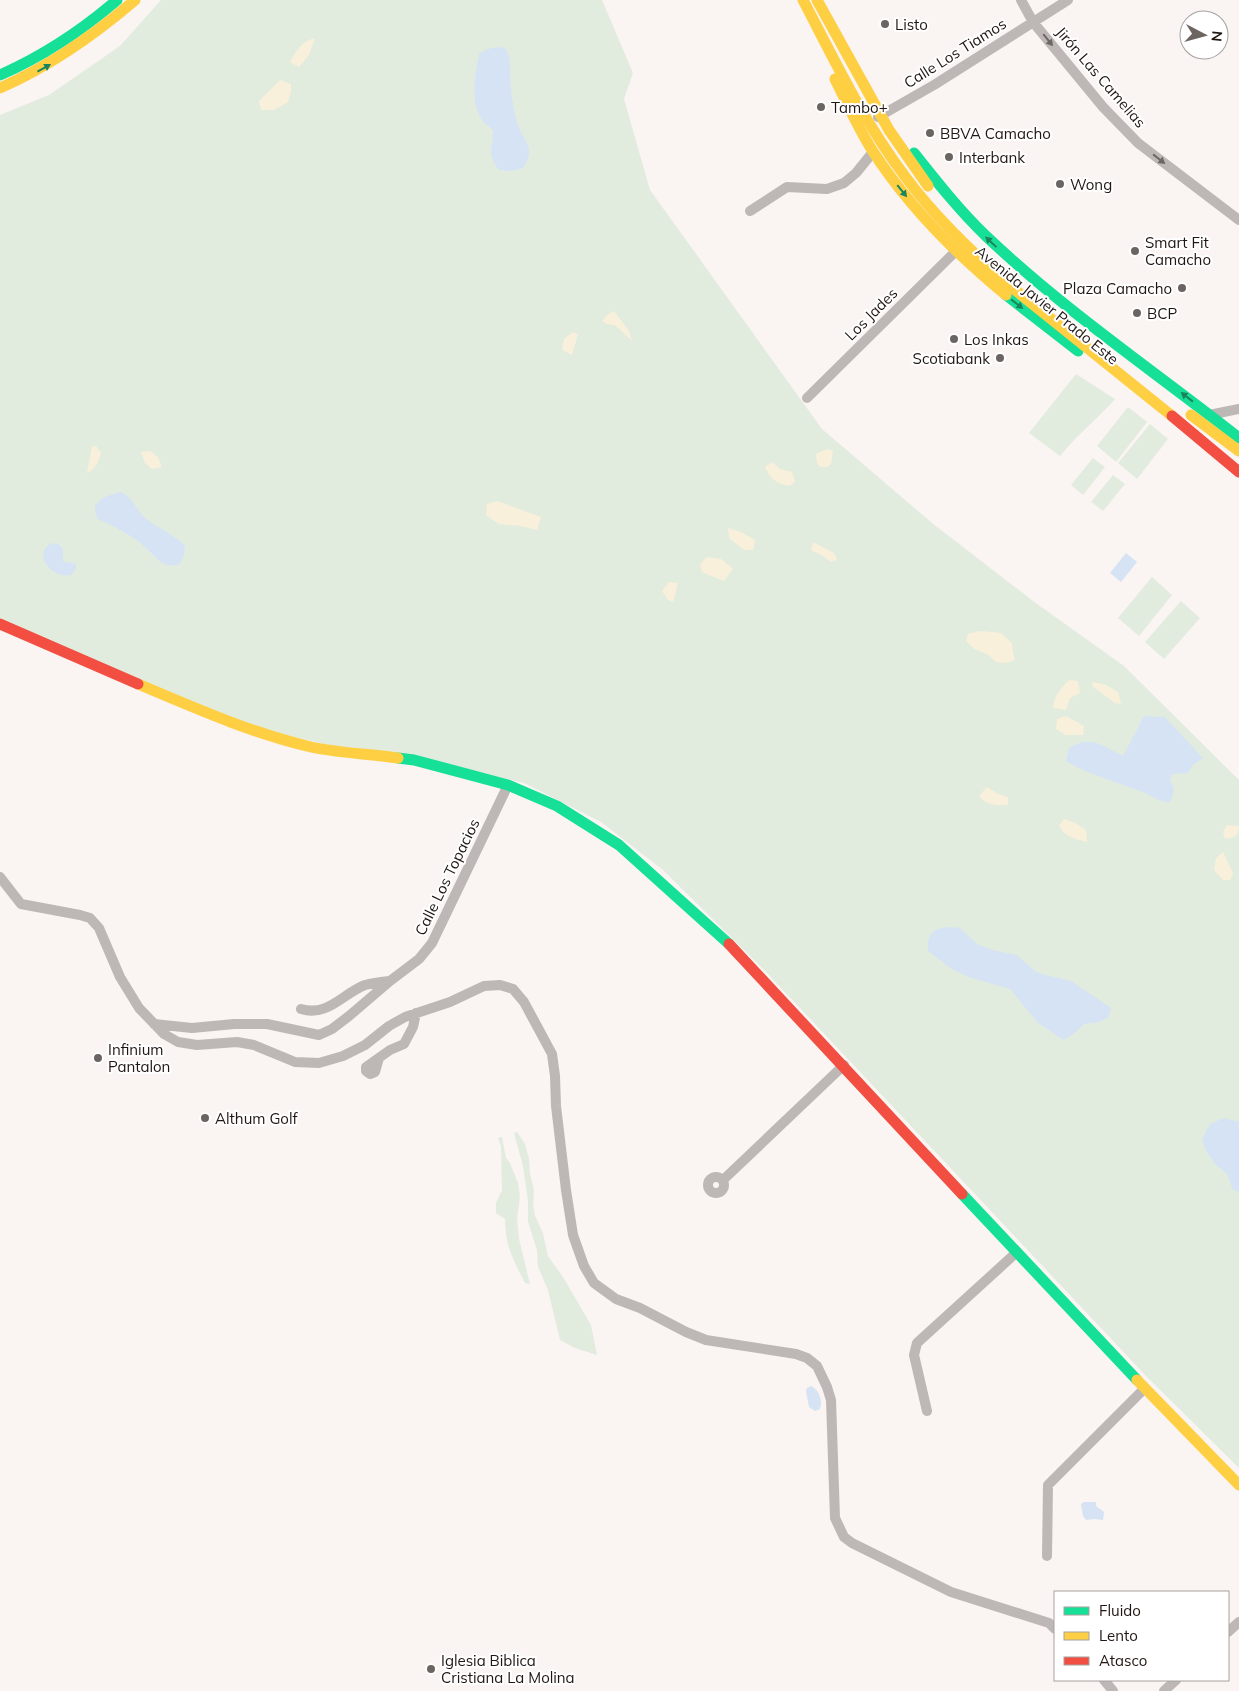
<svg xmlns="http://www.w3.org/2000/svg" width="1239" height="1691" viewBox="0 0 1239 1691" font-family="Mulish,sans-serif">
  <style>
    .green { fill: #e2ecde }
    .sand { fill: #f8f0da }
    .water { fill: #d5e3f4 }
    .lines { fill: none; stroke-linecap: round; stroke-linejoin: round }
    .street { stroke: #bdb8b6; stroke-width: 10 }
    .fast { stroke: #16e098; stroke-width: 11 }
    .slow { stroke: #ffcf43; stroke-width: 11 }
    .jam { stroke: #f24e42; stroke-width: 11 }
    .slow-bridge { stroke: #ffcf43; stroke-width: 11 }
    .oneway { fill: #6e6764 }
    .oneway2 { fill: #1a855c }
    .poi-dot { fill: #6c6460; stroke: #fff; stroke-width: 2 }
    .labels { text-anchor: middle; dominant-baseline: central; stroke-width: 4; stroke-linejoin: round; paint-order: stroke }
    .poi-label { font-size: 15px; fill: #201612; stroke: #fff; text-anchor: start }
    .street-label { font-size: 15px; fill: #201612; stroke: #fff }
  </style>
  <rect width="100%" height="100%" fill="#faf4f2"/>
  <path class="green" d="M 161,0 L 602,0 L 633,73 L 624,99 L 650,190 L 822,429 L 932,523 L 1033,601 L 1124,666 L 1239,780 L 1239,1468 L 1147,1377 L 766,972 L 663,870 L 601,822 L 524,783 L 417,757 L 335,747 L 250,726 L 0,620 L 0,115 L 49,95 L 120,46 Z
    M 1076,374 L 1115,399 L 1109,406 L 1075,439 L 1060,456 L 1029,433 Z
    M 1128,407 L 1147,422 L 1116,462 L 1097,446 Z
    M 1150,424 L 1168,439 L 1137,479 L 1118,463 Z
    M 1093,458 L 1105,467 L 1083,495 L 1071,485 Z
    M 1113,475 L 1125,484 L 1103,511 L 1091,502 Z
    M 1152,577 L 1172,595 L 1139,636 L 1118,618 Z
    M 1181,601 L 1200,618 L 1164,659 L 1145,642 Z
    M 517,1132 L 525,1144 L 529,1159 L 530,1174 L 534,1190 L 533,1204 L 535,1216 L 543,1233 L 548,1256 L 563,1277 L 591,1325 L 597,1355 L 575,1348 L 560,1340 L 548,1290 L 538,1267 L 537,1250 L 528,1222 L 528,1201 L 523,1166 L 514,1133 Z
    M 502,1137 L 506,1158 L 510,1163 L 518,1183 L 520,1197 L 517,1219 L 519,1239 L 530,1284 L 525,1283 C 512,1257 506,1248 505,1219 L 496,1213 L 496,1203 L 502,1190 L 501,1146 L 498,1138 Z"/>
  <path class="sand" d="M 315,38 L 309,55 L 299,67 L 290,62 C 296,51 302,41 315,38 Z
    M 280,80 L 291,84 L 291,92 L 288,102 L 274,110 L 261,110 L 259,101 Z
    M 614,311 L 629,331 L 632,341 L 615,325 L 607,324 L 602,321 L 608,314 Z
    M 573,332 L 578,334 L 572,355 L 562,350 L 564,339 Z
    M 96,446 L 101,453 C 98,462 96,469 87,473 L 92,447 Z
    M 827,449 L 833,451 L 831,464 L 827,467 L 821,467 L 817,463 L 816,454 Z
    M 150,451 L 158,457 L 162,467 L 152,469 L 145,463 L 141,452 Z
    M 772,462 L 780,469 L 792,472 L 795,481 L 790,486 C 777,484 770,479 765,467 Z
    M 497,501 L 541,517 L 537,530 L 521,526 L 499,524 L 486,515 L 487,504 Z
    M 728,528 L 741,532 L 755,540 L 753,550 L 744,550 L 729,538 Z
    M 813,542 L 834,553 L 837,560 L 831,562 L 823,556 L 811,550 Z
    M 707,557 L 721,559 L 733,569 L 724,581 L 702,572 L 700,564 Z
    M 669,582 L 678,583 L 673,602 L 668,600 L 662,591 Z
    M 980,631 L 1001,633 L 1012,643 L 1013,653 L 1015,660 L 1006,663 L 996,662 L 987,654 L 974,649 L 966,641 L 968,634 Z
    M 1069,680 L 1078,681 L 1080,693 L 1070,698 L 1066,710 L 1053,708 C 1054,696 1060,689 1069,680 Z
    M 1093,682 L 1106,685 L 1118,692 L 1121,704 L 1115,703 L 1092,686 Z
    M 1066,716 L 1084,726 L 1083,735 L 1066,735 L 1056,729 L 1057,719 Z
    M 987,787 L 998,794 L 1008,797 L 1008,805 C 995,805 988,806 979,796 Z
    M 1064,819 L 1075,823 L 1086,830 L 1087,842 C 1076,839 1064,837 1059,825 Z
    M 1227,825 L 1239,826 C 1238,837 1235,837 1225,839 L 1223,832 Z
    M 1223,852 L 1233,873 L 1230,880 L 1223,880 L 1214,870 L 1216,858 Z"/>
  <path class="water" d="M 500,47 L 506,49 C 513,61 509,74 511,87 C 512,99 514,114 518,125 C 525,143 536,149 523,168 L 511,171 L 499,170 C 486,154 493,148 493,130 C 488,126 482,122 479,115 C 471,97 475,73 479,54 L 487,49 Z
    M 120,492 C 132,496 136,509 145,518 C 157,528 174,534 185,546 L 184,556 L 179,565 C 175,565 171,566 167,565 C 158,562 153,554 146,548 C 133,535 114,527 98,519 L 95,513 L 95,506 L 102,498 Z
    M 52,543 L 60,545 L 63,550 L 63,561 C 67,564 72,561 76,565 L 76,569 L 71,575 C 52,580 31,553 52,543 Z
    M 1126,553 L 1137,562 L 1121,582 L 1110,573 Z
    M 1144,716 L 1165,717 L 1203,758 L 1193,765 L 1188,773 L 1172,774 L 1170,780 C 1175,788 1174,794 1170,802 C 1159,802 1154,797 1145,793 C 1118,782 1091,776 1066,761 L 1069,748 C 1091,734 1103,746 1123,756 Z
    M 950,927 L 960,928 L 977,944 L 992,950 L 1017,955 L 1035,971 L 1042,974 L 1071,981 L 1111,1008 L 1109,1017 L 1099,1022 L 1084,1024 L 1074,1034 L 1063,1040 L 1037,1022 L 1010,989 L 968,977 L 950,968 L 928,951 C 927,933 933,928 950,927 Z
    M 1224,1118 L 1239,1122 L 1239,1192 L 1233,1190 L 1227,1174 L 1214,1163 L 1205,1149 L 1202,1139 L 1210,1124 Z
    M 811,1386 C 819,1390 823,1400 820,1409 L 815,1411 L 809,1407 L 806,1391 L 807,1388 Z
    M 1084,1502 L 1096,1502 L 1096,1506 L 1104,1512 L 1103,1520 L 1094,1519 L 1086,1520 L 1083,1516 L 1081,1504 Z"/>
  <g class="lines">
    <path class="street" d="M 1021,0 L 1033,22 L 1103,107 L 1138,143 L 1239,220
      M 878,117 L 934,85 L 1068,0
      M 750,211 L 787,187 L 827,189 L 844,183 L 856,173 L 873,152
      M 807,398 L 956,251
      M 1209,415 L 1239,409
      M 0,877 L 21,904 L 80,915 L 90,918 L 99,928 L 120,977 L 139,1008 L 164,1034 L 178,1042 L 197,1045 L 237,1042 L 254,1045 L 295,1062 L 319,1063 L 343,1056 L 365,1045 L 389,1026 L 405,1017 L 450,1002 L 484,986 L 500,985 L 513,989 L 524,1002 L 552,1054 L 555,1076 L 556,1106 L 566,1190 L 573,1235 L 584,1266 L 594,1283 L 616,1299 L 640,1308 L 686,1332 L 706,1340 L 796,1354 L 807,1358 L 817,1366 L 827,1387 L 831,1400 L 835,1518 L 844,1537 L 852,1543 L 951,1592 L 1049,1623 L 1055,1629
      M 301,1009 C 328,1017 342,994 365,985 C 373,983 381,982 389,981
      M 154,1024 L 192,1028 L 234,1024 L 267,1024 L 319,1035 L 332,1029 L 349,1016 L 390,981 L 419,959 L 432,943 L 508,785
      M 379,1058 L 375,1072 L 370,1074 L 366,1071 L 366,1067 L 390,1050 L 404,1044 L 413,1027 L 416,1013
      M708 1185a8 8 0 1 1 16 0a8 8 0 1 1-16 0Z
      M 723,1180 L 844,1065
      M 927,1411 L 914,1355 L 917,1343 L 1017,1252
      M 1047,1556 L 1048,1485 L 1145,1388
      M 1228,1632 L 1239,1622
      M 1104,1680 L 1113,1691
      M 1164,1691 L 1176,1680"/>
    <path class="fast" d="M 0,75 C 43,56 81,31 117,0
      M 914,153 C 937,182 960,211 986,236 C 1065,311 1154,371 1239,438
      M 1006,295 L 1078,351
      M 398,758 L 414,760 L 508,785 L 557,806 L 619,845 L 729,944
      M 962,1194 L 1137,1380"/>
    <path class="slow" d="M 835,79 C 847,103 858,128 872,150 C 908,206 955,253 1006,295
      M 0,88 C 50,66 93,36 135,0
      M 1009,285 L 1172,416
      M 1191,415 L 1239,451
      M 138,684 C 195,708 251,733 311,747 C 339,753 370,754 398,758
      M 1137,1380 L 1239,1485"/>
    <path class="jam" d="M 1172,416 L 1239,472
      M 0,624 L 138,684
      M 729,944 L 962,1194"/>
    <path class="slow-bridge" d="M 803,0 C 834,59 863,121 904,175 C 934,216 971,251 1009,285
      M 817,0 L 889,130 L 928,186"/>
  </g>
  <defs><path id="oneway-solid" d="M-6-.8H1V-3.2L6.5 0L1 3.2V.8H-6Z" transform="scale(1.25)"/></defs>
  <g class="oneway">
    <use href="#oneway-solid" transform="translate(1048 40) rotate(51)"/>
    <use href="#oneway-solid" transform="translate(1159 159) rotate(38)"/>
  </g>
  <g class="oneway2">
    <use href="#oneway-solid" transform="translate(44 68) rotate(-29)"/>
    <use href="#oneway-solid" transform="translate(902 191) rotate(51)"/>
    <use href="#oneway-solid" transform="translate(991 242) rotate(-137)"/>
    <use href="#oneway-solid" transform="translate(1017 304) rotate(38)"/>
    <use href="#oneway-solid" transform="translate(1187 397) rotate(-142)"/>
  </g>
  <g class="poi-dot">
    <circle cx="885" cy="24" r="5"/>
    <circle cx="821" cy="107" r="5"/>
    <circle cx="930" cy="133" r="5"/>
    <circle cx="949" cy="157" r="5"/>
    <circle cx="1060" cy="184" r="5"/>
    <circle cx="1135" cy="251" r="5"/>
    <circle cx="1182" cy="288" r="5"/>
    <circle cx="1137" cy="313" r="5"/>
    <circle cx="954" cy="339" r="5"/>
    <circle cx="1000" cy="358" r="5"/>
    <circle cx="98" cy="1058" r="5"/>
    <circle cx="205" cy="1118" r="5"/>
    <circle cx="431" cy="1669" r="5"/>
  </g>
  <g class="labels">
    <g class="poi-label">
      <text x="895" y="24">Listo</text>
      <text x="831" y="107">Tambo+</text>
      <text x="940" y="133">BBVA Camacho</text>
      <text x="959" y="157">Interbank</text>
      <text x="1070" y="184">Wong</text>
      <text x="1145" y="242">Smart Fit<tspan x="1145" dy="17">Camacho</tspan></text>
      <text x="1172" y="288" text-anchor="end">Plaza Camacho</text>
      <text x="1147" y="313">BCP</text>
      <text x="964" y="339">Los Inkas</text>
      <text x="990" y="358" text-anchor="end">Scotiabank</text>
      <text x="108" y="1049">Infinium<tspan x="108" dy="17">Pantalon</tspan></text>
      <text x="215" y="1118">Althum Golf</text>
      <text x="441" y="1660">Iglesia Biblica<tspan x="441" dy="17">Cristiana La Molina</tspan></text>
    </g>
    <g class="street-label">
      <text transform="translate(955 53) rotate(-32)">Calle Los Tiamos</text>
      <text transform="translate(1101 77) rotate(49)">Jirón Las Camelias</text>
      <text transform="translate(1047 305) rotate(39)">Avenida Javier Prado Este</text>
      <text transform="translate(871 314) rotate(-45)">Los Jades</text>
      <text transform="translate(447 877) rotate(-64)">Calle Los Topacios</text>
    </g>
  </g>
  <rect x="1054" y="1591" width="175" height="90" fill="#ffffff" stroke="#a6a2a0"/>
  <rect x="1064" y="1607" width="25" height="8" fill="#16e098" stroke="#a6a2a0"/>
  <text x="1099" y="1616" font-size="15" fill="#201612">Fluido</text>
  <rect x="1064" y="1632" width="25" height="8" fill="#ffcf43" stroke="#a6a2a0"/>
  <text x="1099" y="1641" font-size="15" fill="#201612">Lento</text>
  <rect x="1064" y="1657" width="25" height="8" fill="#f24e42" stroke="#a6a2a0"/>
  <text x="1099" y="1666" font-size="15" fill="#201612">Atasco</text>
  <g transform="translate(1204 35) rotate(96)"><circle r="24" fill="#ffffff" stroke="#a6a2a0"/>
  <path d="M0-4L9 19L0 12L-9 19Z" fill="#6c6460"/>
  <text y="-8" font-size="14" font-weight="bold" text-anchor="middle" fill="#201612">N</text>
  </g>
</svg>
